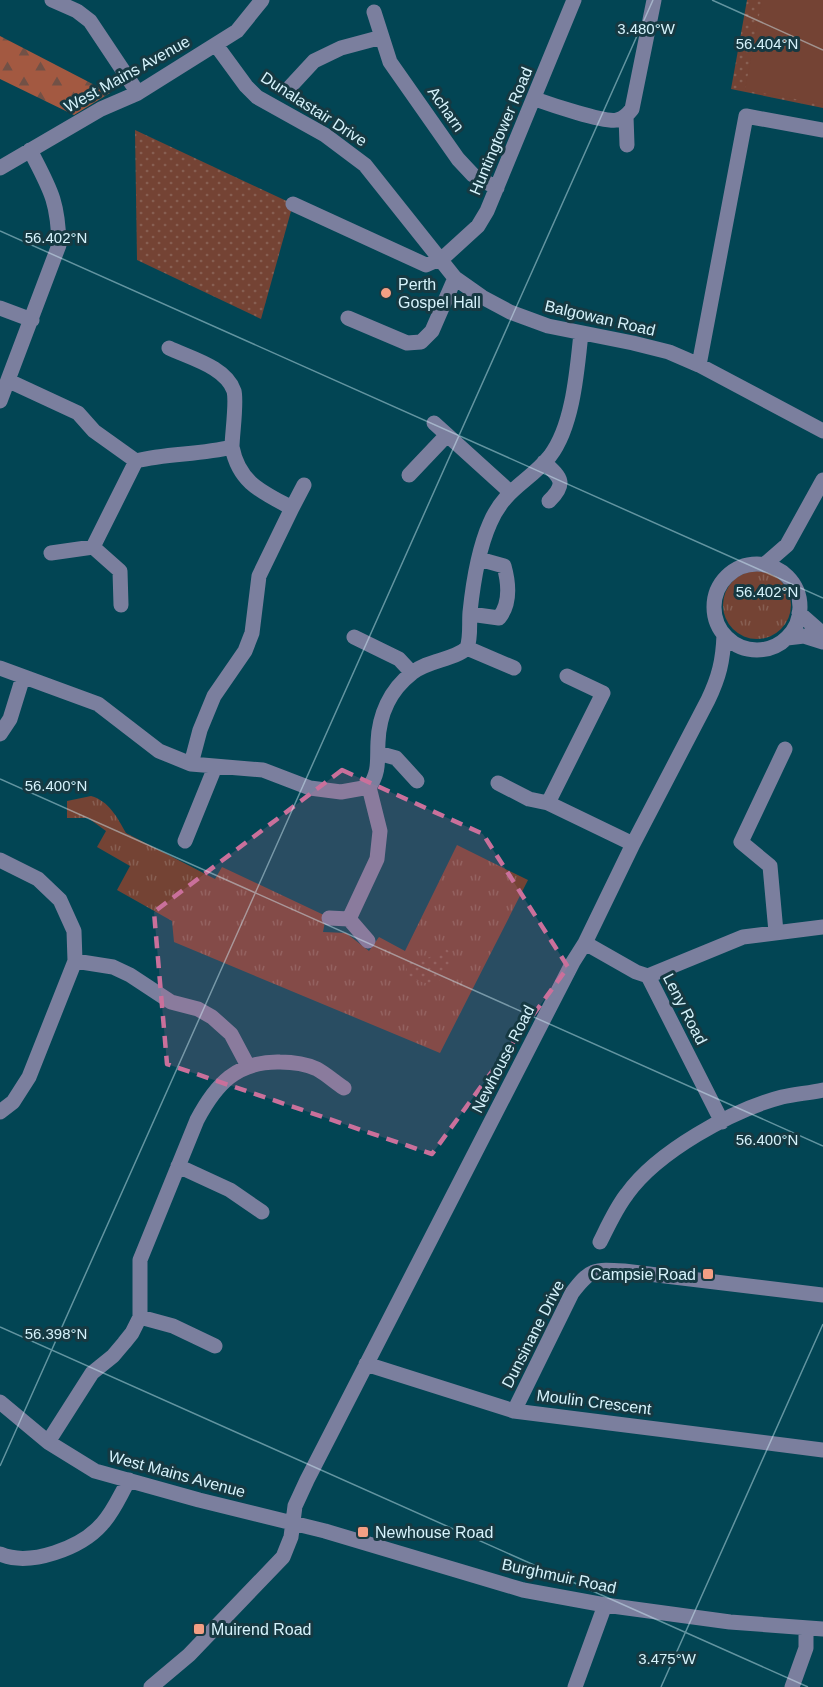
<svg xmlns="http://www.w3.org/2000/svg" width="823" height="1687" viewBox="0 0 823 1687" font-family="Arial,sans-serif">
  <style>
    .grass { fill: url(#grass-tufts) }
    .forest { fill: url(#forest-firs) }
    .park { fill: url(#park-dots) }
    .garden { fill: #744334 }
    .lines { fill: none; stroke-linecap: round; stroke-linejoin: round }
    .minor { stroke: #7b7f9e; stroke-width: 15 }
    .marked { fill: #ca709b; fill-opacity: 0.2; stroke: #ca709b; stroke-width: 4.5; stroke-dasharray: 12 8; stroke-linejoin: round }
    .ticks { fill: none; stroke: #d6f3fc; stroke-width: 1.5; stroke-opacity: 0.45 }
    .poi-dot { fill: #f39f84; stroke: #163942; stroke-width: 2 }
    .labels { text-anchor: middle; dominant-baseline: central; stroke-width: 6; stroke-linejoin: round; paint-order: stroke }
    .street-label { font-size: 16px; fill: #d6f3fc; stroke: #163942 }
    .poi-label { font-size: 16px; fill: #d6f3fc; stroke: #163942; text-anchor: start }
    .ticks-label { font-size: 15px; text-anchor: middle; fill: #d6f3fc; stroke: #163942; stroke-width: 6; stroke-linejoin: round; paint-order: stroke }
  </style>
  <defs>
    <pattern id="grass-tufts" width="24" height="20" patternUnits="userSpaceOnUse" patternTransform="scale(1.5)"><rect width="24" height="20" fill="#744334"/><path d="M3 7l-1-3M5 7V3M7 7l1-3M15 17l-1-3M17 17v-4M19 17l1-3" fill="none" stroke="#875f52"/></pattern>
    <pattern id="forest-firs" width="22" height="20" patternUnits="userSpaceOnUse" patternTransform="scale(1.5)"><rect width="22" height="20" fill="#a35941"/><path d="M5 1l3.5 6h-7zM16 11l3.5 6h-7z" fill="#725146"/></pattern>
    <pattern id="park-dots" width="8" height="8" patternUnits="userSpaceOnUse" patternTransform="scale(1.5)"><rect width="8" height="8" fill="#744334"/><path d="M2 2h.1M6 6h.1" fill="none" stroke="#875f52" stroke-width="1.8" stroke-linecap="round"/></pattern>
  </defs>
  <rect width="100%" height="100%" fill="#024554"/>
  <path class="grass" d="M723 605a34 34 0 1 1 68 0a34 34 0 1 1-68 0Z
    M 91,796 C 109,801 117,817 126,833 L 215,879 L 222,867 L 326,916 L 323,932 L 346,933 L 369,951 L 379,937 L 405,951 L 457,845 L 528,880 L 440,1053 L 174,942 L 172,921 L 117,890 L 130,866 L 97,847 L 106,831 L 88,818 L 67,818 L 67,801 Z"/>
  <path class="forest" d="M 0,36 L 110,93 L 74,115 L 0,79 Z"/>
  <path class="park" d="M 747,0 L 823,0 L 823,108 L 731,89 Z
    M 135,130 L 293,204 L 261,319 L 137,260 Z
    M 445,947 L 450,953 C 449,969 448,975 434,985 L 418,981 L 408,975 L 405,964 C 419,961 434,958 445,947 Z"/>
  <path class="garden" d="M 762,0 L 823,0 L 823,104 L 745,90 Z"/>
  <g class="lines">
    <path class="minor" d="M 52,0 L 77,11 L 90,21 L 138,93
      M 374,12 L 382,37
      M 216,45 L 246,86 L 257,97 L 325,135 L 365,165 L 455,278 L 482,297 L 510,312 L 548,326 L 633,343 L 669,352 L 699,365 L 823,431
      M 289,88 L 314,61 L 341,48 L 382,37 L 390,62 L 458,159 L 473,175 L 497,188
      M 535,99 C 549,104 605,123 617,120 C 624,119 628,114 632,109 L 654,0
      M 626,116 L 627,145
      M 0,168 L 101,109 L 138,93 L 237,31 L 262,0
      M 293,204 L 426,265 L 444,257 L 478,226 L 487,211 L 574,0
      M 0,308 L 32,320
      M 348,318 L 407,343 L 421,342 L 432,331 L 455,278
      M 169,348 C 190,358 226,367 234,391 C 237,402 232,435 232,447
      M 699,365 L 746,116 L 823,130
      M 9,381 L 78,413 L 94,431 L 136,461 C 167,453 200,455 232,447 C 239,483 262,492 292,508 L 259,576 L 252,633 L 245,651 L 214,696 L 200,730 L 191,764
      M 0,401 L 59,245 C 58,200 50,189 30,150
      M 434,423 L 509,491
      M 544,462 C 560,477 568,483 549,501
      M 409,475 L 446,436
      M 292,508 L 304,485
      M 93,547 L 136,461
      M 51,553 L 93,547 L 120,571 L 121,605
      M714 607a43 43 0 1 1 86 0a43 43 0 1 1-86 0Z
      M 764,565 L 787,545 L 823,480
      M 799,613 L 823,634
      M 470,614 L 499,618 C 511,603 509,584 504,566 L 479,559
      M 354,637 L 399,659 L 412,673
      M 787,638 L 804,636 L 823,642
      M 467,648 L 514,668
      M 0,668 L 98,704 L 159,751 L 191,764 L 263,770 L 310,788 L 341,792 L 369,787
      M 0,734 L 10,719 L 23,677
      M 378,753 L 396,758 L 417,781
      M 498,783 L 529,799 L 548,803 L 633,844
      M 548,803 L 603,693 L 567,676
      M 185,841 L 215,767
      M 0,860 L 38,879 L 60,900 L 74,931 L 75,961 L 29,1077 L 13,1102 L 0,1112
      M 329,918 L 349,919 L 377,859 L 380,831 L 369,787 C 380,772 377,759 378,742 C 379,715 390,690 412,673 C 428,660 454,660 467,648 C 471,637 469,624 470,612 C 473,583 478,550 490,523 C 505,488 528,483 550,456 C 573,426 577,371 581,333
      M 349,919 L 368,941
      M 776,932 L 770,866 L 741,842 L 785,749
      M 585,943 L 636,972 L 648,976 L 722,1122
      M 75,961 L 113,967 L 130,975 L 171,1002 L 198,1009 L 212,1017 L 231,1034 L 248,1066
      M 648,976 L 743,937 L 823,927
      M 178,1166 L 230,1190 L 262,1212
      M 600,1242 C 608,1226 616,1208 627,1194 C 657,1152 732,1110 782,1097 C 795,1094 809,1093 823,1090
      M 140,1317 L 173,1326 L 215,1346
      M 366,1364 L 514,1411 L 823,1450
      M 0,1402 L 48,1442 L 95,1471 L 199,1500 L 325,1531 L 523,1590 L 605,1605 L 730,1622 L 823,1629
      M 514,1411 L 572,1293 C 590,1269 594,1269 624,1271 L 823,1295
      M 48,1442 L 92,1373 L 113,1356 L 124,1343 L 132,1333 L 140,1317 L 140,1260 L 197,1120 C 216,1084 237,1061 280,1062 C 292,1062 306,1064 317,1069 C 326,1074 335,1082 344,1088
      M 0,1554 C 30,1567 81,1548 102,1524 C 114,1511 120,1495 129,1480
      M 151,1687 L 189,1655 L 283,1557 L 291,1537 L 295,1506 L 307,1480 L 573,962 L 585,943 L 633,844 L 708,700 C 719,677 723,661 724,635
      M 575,1687 L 605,1605
      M 792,1687 L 806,1648 L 806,1628"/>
  </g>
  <path class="marked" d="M 342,770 L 483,834 L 568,967 L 432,1154 L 167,1064 L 154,912 Z"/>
  <path class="ticks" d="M 712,0 L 823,50M 0,231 L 823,598M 0,779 L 823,1146M 0,1327 L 808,1687M 0,1466 L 653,0M 661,1687 L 823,1324"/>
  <g class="poi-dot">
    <circle cx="386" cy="293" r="6"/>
    <rect x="702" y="1268" width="12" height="12" rx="3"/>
    <rect x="357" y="1526" width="12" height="12" rx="3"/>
    <rect x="193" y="1623" width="12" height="12" rx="3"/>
  </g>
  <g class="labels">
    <g class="street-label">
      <text transform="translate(127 74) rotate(-29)">West Mains Avenue</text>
      <text transform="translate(314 109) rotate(33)">Dunalastair Drive</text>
      <text transform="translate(446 109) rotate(55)">Acharn</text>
      <text transform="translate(501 131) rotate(-67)">Huntingtower Road</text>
      <text transform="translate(600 318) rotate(13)">Balgowan Road</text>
      <text transform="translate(685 1009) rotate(63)">Leny Road</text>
      <text transform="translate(503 1059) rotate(-63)">Newhouse Road</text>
      <text transform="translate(533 1334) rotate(-63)">Dunsinane Drive</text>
      <text transform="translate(594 1402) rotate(7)">Moulin Crescent</text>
      <text transform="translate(177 1474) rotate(15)">West Mains Avenue</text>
      <text transform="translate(559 1576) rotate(12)">Burghmuir Road</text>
    </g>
    <g class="poi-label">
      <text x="398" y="284">Perth<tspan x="398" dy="18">Gospel Hall</tspan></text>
      <text x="696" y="1274" text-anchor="end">Campsie Road</text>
      <text x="375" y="1532">Newhouse Road</text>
      <text x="211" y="1629">Muirend Road</text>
    </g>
  </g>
  <g class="ticks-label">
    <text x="646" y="34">3.480°W</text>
    <text x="767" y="49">56.404°N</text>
    <text x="56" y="243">56.402°N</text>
    <text x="767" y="597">56.402°N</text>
    <text x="56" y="791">56.400°N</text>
    <text x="767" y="1145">56.400°N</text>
    <text x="56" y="1339">56.398°N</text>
    <text x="667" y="1664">3.475°W</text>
  </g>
</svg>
